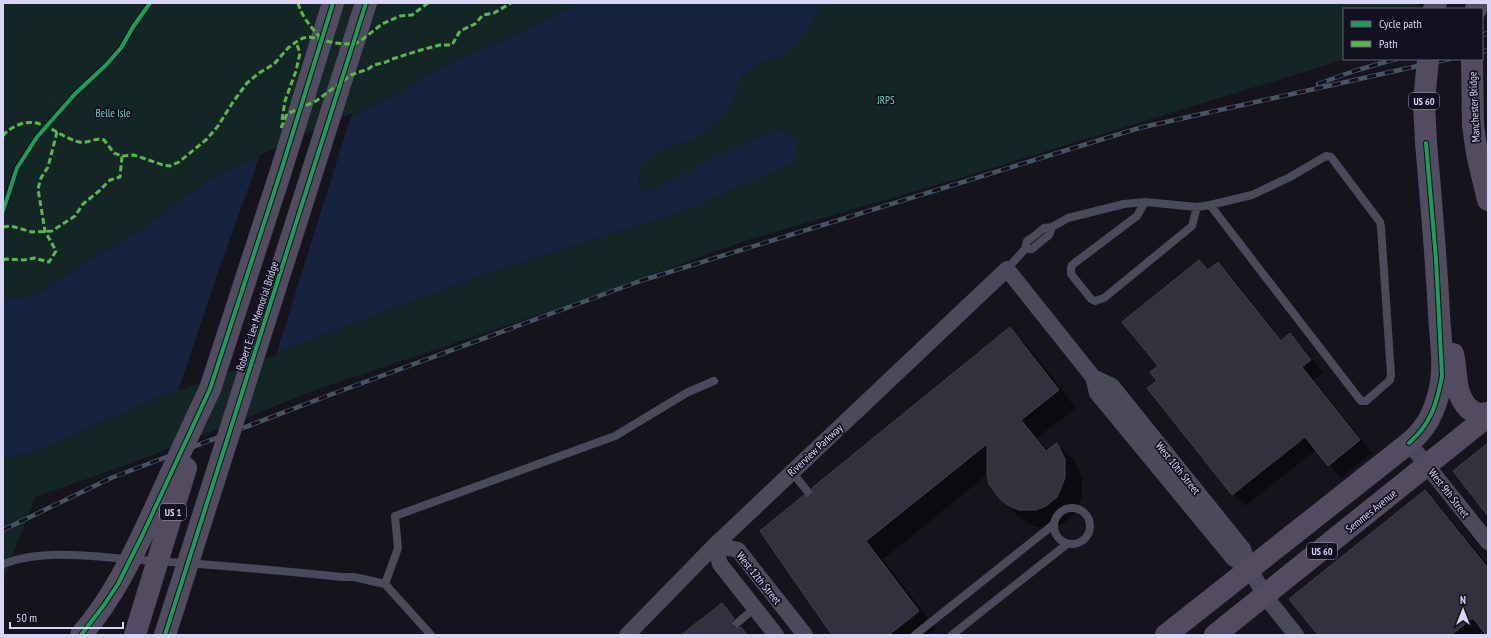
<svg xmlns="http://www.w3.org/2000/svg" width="1491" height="638" viewBox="0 0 1491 638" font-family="'PT Sans Narrow',sans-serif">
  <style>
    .green { fill: #142526 }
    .water { fill: #15233f }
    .pier { fill: #15141c }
    .shadow { fill: #0007 }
    .building { fill: #34313e; stroke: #433f4f }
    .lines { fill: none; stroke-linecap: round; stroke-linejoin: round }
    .service { stroke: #4b4a5b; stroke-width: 8 }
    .minor { stroke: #4b4a5b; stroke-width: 16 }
    .primary { stroke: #534b60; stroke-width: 22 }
    .rail-casing { stroke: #455563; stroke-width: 4.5 }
    .rail { stroke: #13101f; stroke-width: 3; stroke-dasharray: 9; stroke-linecap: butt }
    .primary-bridge { stroke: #534b60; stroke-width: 22 }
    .quiet { stroke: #58b947; stroke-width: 3; stroke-dasharray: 6 3; stroke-linecap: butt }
    .cycleway-casing { stroke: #13101f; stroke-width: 6 }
    .cycleway { stroke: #1a9f57; stroke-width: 4 }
    .labels { text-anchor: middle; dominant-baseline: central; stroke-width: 3.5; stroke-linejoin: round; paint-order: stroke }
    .shield { fill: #13101f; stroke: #9e99b8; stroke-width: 1 }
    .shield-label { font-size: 10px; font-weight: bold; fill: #dad4f9 }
    .park-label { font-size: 11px; fill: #69cfbc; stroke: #13101f }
    .street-label { font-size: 11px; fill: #dad4f9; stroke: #13101f }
  </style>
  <rect width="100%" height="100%" fill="#15141c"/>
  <path class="green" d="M 3,3 L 575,3 L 573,6 L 522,32 L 463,58 L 369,107 L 256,159 L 209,179 L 138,232 L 72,271 L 40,293 L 3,300 Z
    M 816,3 L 1419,3 L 1417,9 L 1344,9 L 1344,59 L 1346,59 L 943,183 L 747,240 L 568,305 L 318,389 L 132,463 L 35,497 L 3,581 L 3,457 L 29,454 L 175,390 L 482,275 L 680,212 L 686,172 L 660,187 L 639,191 L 640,168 L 650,155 L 670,145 L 688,143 L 738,90 L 742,76 L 757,63 L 782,56 L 817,15 Z"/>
  <path class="water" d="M 575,3 L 816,3 L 817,15 L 804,36 L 782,56 L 757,63 L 742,76 L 738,90 L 728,112 L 688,143 L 670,145 L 650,156 L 640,168 L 639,191 C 660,189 668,181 686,172 C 717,156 749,140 781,130 L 798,140 L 793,163 L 680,212 L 482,275 L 175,390 L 29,454 L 3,457 L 3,300 L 40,293 L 72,271 L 138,232 L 209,179 L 256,159 L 369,107 L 463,58 L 522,32 L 573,6 Z"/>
  <path class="pier" d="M 352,113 L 276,355 L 178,391 L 211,292 L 260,155 Z"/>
  <path class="shadow" d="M 1199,261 L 1209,270 L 1218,263 L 1230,275 L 1282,341 L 1290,335 L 1303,347 L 1323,373 L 1314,380 L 1372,453 L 1341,478 L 1316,450 L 1245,506 L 1233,494 L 1158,381 L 1159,366 Z
    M 1010,328 L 1027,345 L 1076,408 L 1037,438 L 1048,450 L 1057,444 L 1075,461 L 1082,478 L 1082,496 L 1074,514 L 1064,523 L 1054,527 L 1037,527 L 1028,523 L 1018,516 L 1000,498 L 988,474 L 883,559 L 936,629 L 928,635 L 833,635 L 808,499 L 812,497 Z
    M 1425,491 L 1442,509 L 1488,565 L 1488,635 L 1319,635 Z
    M 722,605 L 731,614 L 743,628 L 742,630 L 747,635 L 683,635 Z"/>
  <path class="building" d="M 1199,260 L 1208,270 L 1218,262 L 1281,341 L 1290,333 L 1311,360 L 1302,367 L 1360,440 L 1328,466 L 1305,437 L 1232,495 L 1147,388 L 1157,381 L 1150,372 L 1158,366 L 1122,322 Z
    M 1010,327 L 1059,390 L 1021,420 L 1046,451 L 1057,443 L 1065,459 L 1065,478 L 1057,497 L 1046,506 L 1036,510 L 1019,510 L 1009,506 L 1000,499 L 989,484 L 987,474 L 987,444 L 866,541 L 919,611 L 889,635 L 832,635 L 760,531 L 804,495 L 808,497 L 812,496 L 813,492 L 812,488 Z
    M 1488,443 L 1488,516 L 1453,471 Z
    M 1425,490 L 1488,568 L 1488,635 L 1486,635 L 1473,618 L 1451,635 L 1318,635 L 1289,599 Z
    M 722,603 L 734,618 L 732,621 L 733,626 L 735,628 L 741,627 L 747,635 L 681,635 Z"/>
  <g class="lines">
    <path class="service" d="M 1145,202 L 1137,216 L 1072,265 L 1071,268 L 1071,274 L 1091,299 L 1095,301 L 1104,298 L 1192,226 L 1197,207
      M 1025,249 L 1032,249 L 1049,235 L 1052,227
      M 1007,269 L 1025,249 L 1027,241 L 1033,237 L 1044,228 L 1052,227 L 1068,218 L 1124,204 L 1145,202 L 1197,207 L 1210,205 L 1252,195 L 1290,177 L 1326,156 L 1331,157 L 1380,222 L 1381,227 L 1391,375 L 1390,380 L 1366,401 L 1361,401 L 1210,205
      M 792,472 L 808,492
      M1054 526a18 18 0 1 1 36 0a18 18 0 1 1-36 0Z
      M 3,564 C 44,548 96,557 139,560 C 207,564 274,570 342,577 L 354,577 L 385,584 L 431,635
      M 385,584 L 398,548 L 395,516 L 615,436 L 688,392 L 714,381
      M 737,623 L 755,608
      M 915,635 L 1053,525
      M 952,635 L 1067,544"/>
    <path class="minor" d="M 1093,377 L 1112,386 L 1243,549 L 1250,569 L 1265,596 L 1296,635
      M 1409,443 L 1488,542
      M 627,635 L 715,545 L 1007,269 L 1093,377 L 1097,393 L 1233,558 L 1250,569
      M 776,635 L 720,564 L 715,545 L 738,550 L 805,635"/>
    <path class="primary" d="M 1476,9 L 1477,3
      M 1472,59 L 1473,125 L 1477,154 L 1488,200
      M 1453,354 C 1458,374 1453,391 1468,408 C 1471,410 1475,413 1479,414 C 1482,414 1485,413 1488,413
      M 210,389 L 280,174 L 333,3
      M 1166,635 L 1409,443 C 1427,428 1435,411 1440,388 C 1445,364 1440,337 1439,313 C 1436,256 1431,199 1426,143
      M 1215,635 L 1488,416"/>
    <defs>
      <path id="rail" d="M 1482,35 L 1488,33
        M 1482,52 L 1488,50
        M 1318,84 L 1354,71 L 1396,59
        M 3,530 L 111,478 L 335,393 L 640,281 L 1139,128 L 1449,59"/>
    </defs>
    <use href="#rail" class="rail-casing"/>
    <use href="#rail" class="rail"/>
    <path class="primary-bridge" d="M 1434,9 L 1436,3
      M 1426,143 L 1424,102 L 1428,59
      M 81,635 C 115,596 135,551 157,504 C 174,466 192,427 210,389
      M 135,635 L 186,468
      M 165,635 L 366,3"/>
    <path class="quiet" d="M 298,3 C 302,18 313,29 323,41
      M 282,120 L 285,101 L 296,71 L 300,53 L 296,42
      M 281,128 L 287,114 L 316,101 L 351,75 L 368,69 L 374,65 L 386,62 L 392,59 L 421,50 L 440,45 L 452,45 L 460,31 L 475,24 L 483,15 L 494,13 L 511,3
      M 3,136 C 7,130 12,128 18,125 C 41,115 58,137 79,142 C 88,144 95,137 104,140 L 114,153 L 122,156 L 134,155 L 163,165 L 170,166 L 179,162 L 207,139 L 218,126 L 233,102 L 247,83 L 259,73 L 274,64 L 288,48 L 296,42 L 303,38 L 310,37 L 335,43 L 348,44 L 356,43 L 363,39 L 382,24 L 400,16 L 412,15 L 428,3
      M 3,227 L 11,226 L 32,232 L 52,231 L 75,216 L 83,204 L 99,191 L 110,180 L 120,177 L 122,156
      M 3,260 L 6,259 L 24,260 L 34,258 L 49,262 L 56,251 L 45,231 L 38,189 L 41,178 L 48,167 L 57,132"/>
    <defs>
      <path id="cycleway" d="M 3,211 L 17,168 L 37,137 L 75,94 L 106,65 L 121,48 L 133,27 L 150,3
        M 1409,443 C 1431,424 1437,403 1442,376 L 1436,259 L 1426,143
        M 81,635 L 104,605 L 118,584 L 142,536 L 210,389 L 280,174 L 333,3
        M 165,635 L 366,3"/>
    </defs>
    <use href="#cycleway" class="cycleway-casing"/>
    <use href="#cycleway" class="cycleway"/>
  </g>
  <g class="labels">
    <g class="shield">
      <rect x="1409" y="93" width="30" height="16" rx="3"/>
      <rect x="160" y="504" width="26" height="16" rx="3"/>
      <rect x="1307" y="543" width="30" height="16" rx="3"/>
    </g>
    <g class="shield-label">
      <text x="1424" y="101">US 60</text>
      <text x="173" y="512">US 1</text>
      <text x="1322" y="551">US 60</text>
    </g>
    <g class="park-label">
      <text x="886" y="100">JRPS</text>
      <text x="113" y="113">Belle Isle</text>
    </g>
    <g class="street-label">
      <text transform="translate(1474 107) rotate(-93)">Manchester Bridge</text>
      <text transform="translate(257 316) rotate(-72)">Robert E. Lee Memorial Bridge</text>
      <text transform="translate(815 450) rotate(-43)">Riverview Parkway</text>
      <text transform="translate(1178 468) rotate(51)">West 10th Street</text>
      <text transform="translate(1449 493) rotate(52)">West 9th Street</text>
      <text transform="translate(1371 511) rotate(-39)">Semmes Avenue</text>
      <text transform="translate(759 578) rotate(51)">West 12th Street</text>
    </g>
  </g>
  <rect width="1491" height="638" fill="none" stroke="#dad4f9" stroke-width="8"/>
  <rect x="1343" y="8" width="140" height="52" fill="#13101f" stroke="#635e76"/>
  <rect x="1351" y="21" width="20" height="6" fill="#1a9f57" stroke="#635e76"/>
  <text x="1379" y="28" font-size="12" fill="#dad4f9">Cycle path</text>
  <rect x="1351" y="41" width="20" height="6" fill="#58b947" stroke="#635e76"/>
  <text x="1379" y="48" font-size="12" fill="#dad4f9">Path</text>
  <g transform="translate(1463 610)" stroke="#13101f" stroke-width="3" paint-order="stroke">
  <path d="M0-3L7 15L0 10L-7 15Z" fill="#dad4f9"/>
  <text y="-6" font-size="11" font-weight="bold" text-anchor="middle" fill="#dad4f9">N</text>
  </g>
  <path d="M10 622v6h113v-6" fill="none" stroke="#dad4f9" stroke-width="2"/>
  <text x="16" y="622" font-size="12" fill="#dad4f9" stroke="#13101f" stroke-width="3" paint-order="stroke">50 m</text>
</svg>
